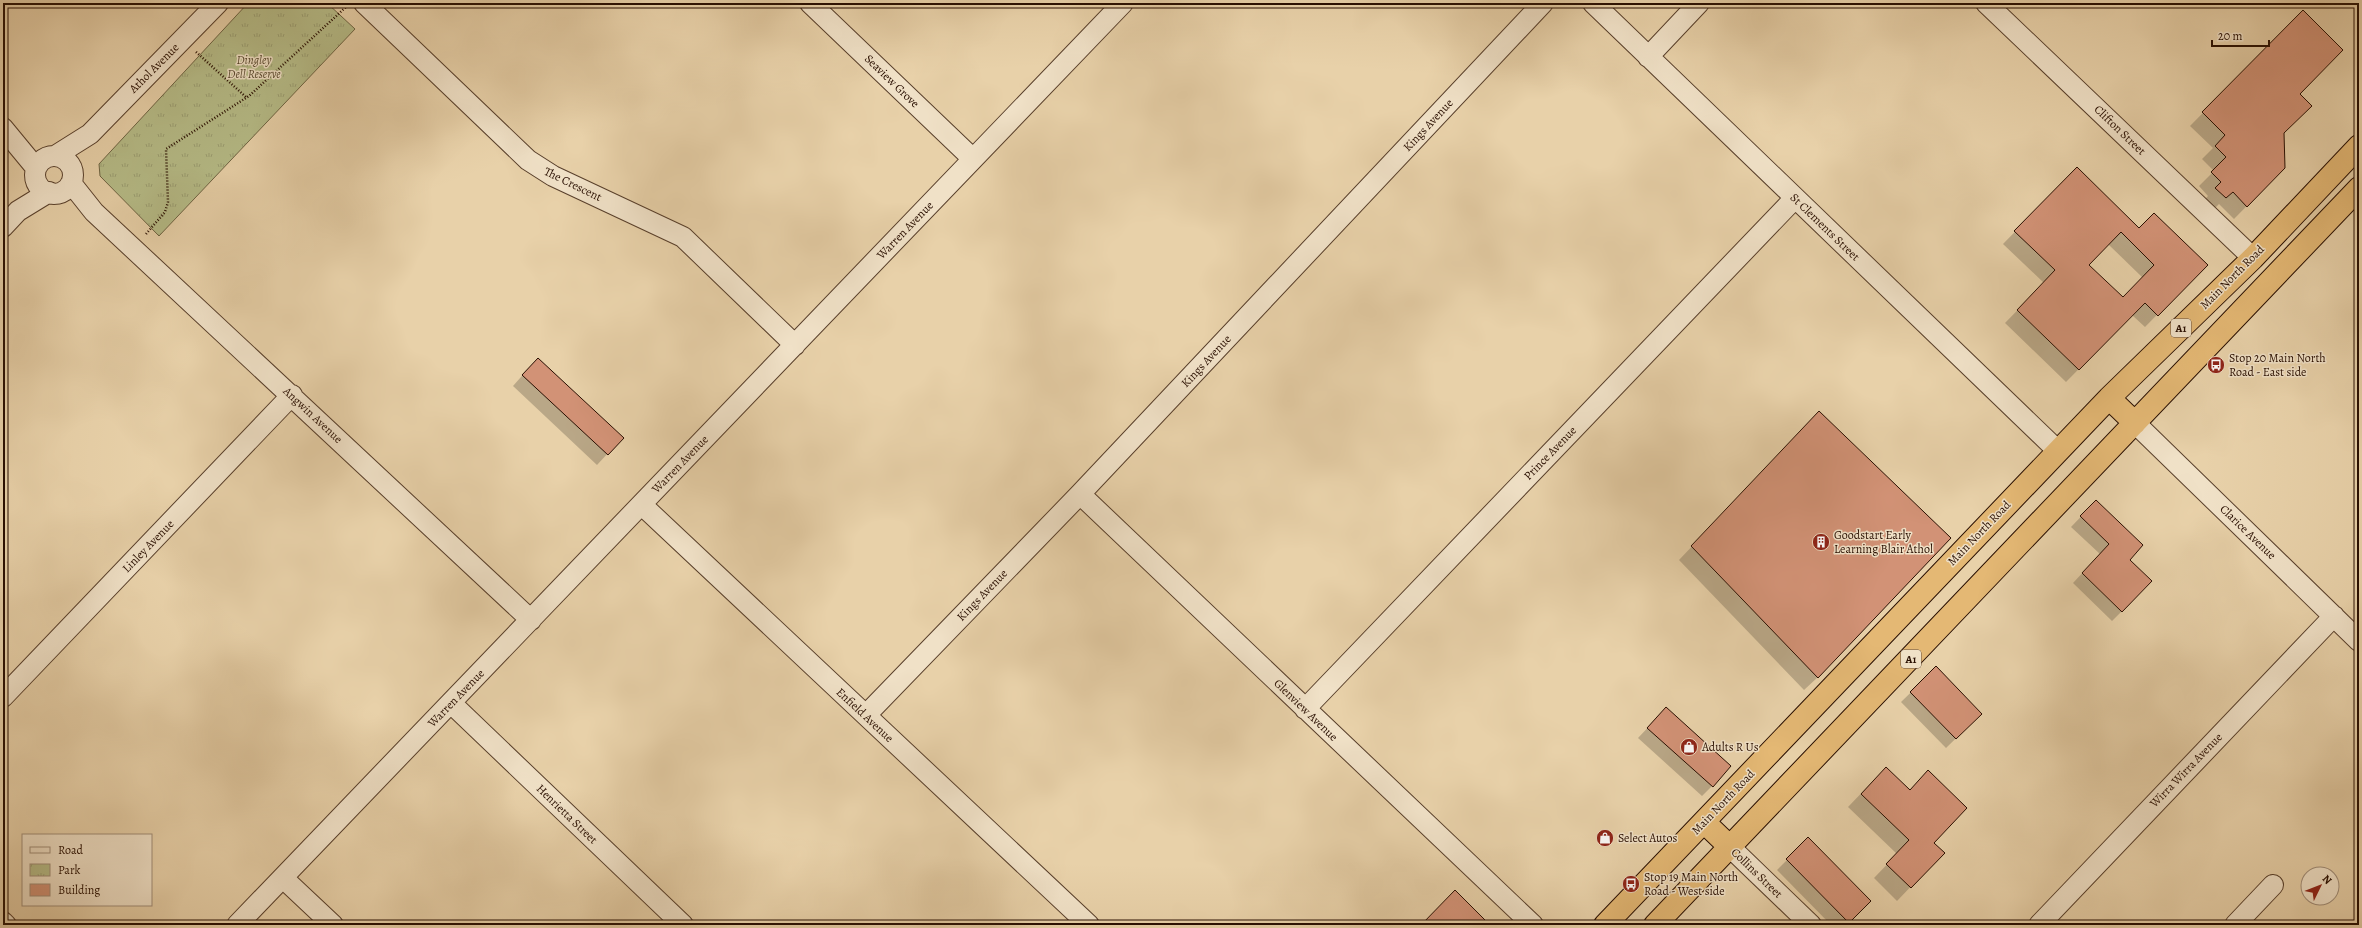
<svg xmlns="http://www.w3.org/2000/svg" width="2362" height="928" viewBox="0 0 2362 928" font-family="Alegreya,serif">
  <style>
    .park { fill: url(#park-tufts); stroke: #6f6544 }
    .shadow { fill: #0003; fill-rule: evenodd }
    .building { fill: #d29276; stroke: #280e01; fill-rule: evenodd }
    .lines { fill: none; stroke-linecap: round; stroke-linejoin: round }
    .minor-casing { stroke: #583f2b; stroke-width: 22 }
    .highway-casing { stroke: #280e01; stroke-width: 24 }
    .path { stroke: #280e01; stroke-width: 2.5; stroke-dasharray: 1 2; stroke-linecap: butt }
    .minor { stroke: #f0e1c7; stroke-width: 20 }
    .highway { stroke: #e4b874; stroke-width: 22 }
    .labels { text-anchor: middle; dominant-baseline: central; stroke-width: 3; stroke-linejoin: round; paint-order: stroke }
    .shield { fill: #f0e1c7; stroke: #644d3c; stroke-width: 1 }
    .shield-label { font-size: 11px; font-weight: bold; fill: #280e01 }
    .park-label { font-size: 12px; font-style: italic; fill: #5a4b30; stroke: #f0e1c7 }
    .street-label { font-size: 12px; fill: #280e01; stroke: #f0e1c7 }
    .poi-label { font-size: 12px; fill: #280e01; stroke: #f0e1c7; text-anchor: start }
  </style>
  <defs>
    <pattern id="park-tufts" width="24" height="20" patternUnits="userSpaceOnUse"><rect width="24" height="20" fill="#b6bc88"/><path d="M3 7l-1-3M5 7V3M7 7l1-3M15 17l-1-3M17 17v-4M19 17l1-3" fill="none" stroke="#9ca074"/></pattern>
  </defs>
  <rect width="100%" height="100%" fill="#e8d1a9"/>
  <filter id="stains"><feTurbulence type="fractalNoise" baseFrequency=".005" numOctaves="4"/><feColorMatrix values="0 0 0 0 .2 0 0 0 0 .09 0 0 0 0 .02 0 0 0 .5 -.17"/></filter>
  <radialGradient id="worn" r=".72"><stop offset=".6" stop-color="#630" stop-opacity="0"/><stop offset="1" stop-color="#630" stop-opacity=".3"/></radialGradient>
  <path class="park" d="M 248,3 L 327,3 L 355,29 L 159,236 L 100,176 L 99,164 Z"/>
  <path class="shadow" d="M 2303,11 L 2298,94 L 2283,133 L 2284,168 L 2234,219 L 2219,204 L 2212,211 L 2203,201 L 2208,196 L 2199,186 L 2214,171 L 2202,159 L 2213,148 L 2190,126 Z
    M 2077,168 L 2139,229 L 2206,265 L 2145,327 L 2132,315 L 2066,382 L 2005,323 L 2044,283 L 2003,244 ZM 2108,244 L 2143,278 L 2123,299 L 2088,265 Z
    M 528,369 L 622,438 L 597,465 L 513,386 Z
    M 1806,426 L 1818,677 L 1804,690 L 1679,560 Z
    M 2096,501 L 2128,560 L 2122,611 L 2112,621 L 2073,583 L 2100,554 L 2071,527 Z
    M 1936,668 L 1981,714 L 1946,748 L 1901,702 Z
    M 1656,719 L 1712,786 L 1702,796 L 1638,738 Z
    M 1873,781 L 1943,853 L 1897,901 L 1874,878 L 1897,854 L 1848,807 Z
    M 1808,839 L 1870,901 L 1845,925 L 1831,925 L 1777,870 Z"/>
  <path class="building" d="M 2303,10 L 2343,50 L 2300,94 L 2312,106 L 2284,133 L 2285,168 L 2247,207 L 2233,192 L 2226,198 L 2215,188 L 2221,182 L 2211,172 L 2226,157 L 2215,146 L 2225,135 L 2202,112 Z
    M 2077,167 L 2139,228 L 2154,213 L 2208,265 L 2158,316 L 2145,303 L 2079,370 L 2017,310 L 2055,270 L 2014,231 ZM 2121,232 L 2154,265 L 2123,297 L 2089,265 Z
    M 538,358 L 624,438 L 608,455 L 522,375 Z
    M 1819,411 L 1951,538 L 1818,678 L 1691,546 Z
    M 2096,500 L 2143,545 L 2130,560 L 2152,581 L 2122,612 L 2082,573 L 2109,544 L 2080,516 Z
    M 1936,666 L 1982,714 L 1956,739 L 1910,692 Z
    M 1666,707 L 1731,766 L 1713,787 L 1647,728 Z
    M 1886,767 L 1910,790 L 1928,770 L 1967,808 L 1934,843 L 1945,853 L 1911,888 L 1886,864 L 1909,840 L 1861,794 Z
    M 1808,837 L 1871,901 L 1849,923 L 1786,859 Z
    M 1455,890 L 1490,925 L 1421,925 Z"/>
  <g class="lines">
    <defs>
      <path id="minor" d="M 364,3 L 528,160 L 553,176 L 683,237 L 795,345
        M 810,3 L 973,159
        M 1593,3 L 2058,451
        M 1986,3 L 2253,258
        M 1648,57 L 1699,3
        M 3,128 L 36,168
        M 55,156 L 90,134 L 218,3
        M35 175a19 19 0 1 1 38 0a19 19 0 1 1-38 0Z
        M 71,183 L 94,212 L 531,620
        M 3,227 L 18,211 L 49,192
        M 2135,423 L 2359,641
        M 1080,494 L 1533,925
        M 642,505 L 1089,925
        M 3,697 L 292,395
        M 451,703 L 683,925
        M 1305,709 L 1795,198
        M 866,715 L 1080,494 L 1543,3
        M 1730,847 L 1811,925
        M 283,878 L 333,925
        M 3,922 L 6,925
        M 237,925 L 1123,3
        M 2039,925 L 2334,616
        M 2235,925 L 2273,885"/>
      <path id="highway" d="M 2109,398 L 2135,423
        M 1704,822 L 1730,847
        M 1605,925 L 2109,398 L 2253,258 L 2359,146
        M 1655,925 L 2359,188"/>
    </defs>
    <use href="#minor" class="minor-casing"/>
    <use href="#highway" class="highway-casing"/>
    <path class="path" d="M 196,52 L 246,97
      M 146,234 L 165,212 L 168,202 L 166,149 L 249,96 L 346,7"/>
    <use href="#minor" class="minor"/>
    <use href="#highway" class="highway"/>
  </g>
  <defs>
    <symbol id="bus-disc" viewBox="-11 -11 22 22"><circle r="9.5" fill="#8f2418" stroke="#f0e1c7"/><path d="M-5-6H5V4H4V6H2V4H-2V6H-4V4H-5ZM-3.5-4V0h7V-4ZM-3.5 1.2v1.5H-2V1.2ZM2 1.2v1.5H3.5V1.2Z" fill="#fff"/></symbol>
    <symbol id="building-disc" viewBox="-11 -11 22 22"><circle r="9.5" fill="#8f2418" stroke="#f0e1c7"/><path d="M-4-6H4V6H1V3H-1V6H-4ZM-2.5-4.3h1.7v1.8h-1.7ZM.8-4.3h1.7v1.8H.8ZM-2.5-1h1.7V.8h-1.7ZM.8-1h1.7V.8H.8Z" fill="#fff"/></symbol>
    <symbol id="shop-disc" viewBox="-11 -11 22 22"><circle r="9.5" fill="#8f2418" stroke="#f0e1c7"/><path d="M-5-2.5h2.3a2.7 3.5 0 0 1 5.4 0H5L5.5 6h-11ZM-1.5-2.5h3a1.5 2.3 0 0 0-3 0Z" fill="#fff"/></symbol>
  </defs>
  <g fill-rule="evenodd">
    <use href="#bus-disc" x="2206" y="355" width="20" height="20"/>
    <use href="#building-disc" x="1811" y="532" width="20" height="20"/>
    <use href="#shop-disc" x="1679" y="737" width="20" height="20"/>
    <use href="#shop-disc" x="1595" y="828" width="20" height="20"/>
    <use href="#bus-disc" x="1621" y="874" width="20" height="20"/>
  </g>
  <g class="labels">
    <g class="shield">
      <rect x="2171" y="319" width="20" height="18" rx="3"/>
      <rect x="1901" y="650" width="20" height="18" rx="3"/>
    </g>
    <g class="shield-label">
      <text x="2181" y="328">A1</text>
      <text x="1911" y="659">A1</text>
    </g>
    <g class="park-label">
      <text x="254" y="60">Dingley<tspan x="254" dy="14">Dell Reserve</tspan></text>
    </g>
    <g class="street-label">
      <text transform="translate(154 68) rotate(-45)">Athol Avenue</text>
      <text transform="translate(892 81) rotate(44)">Seaview Grove</text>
      <text transform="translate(1428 125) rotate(-47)">Kings Avenue</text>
      <text transform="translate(2120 130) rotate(44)">Clifton Street</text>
      <text transform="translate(573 184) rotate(26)">The Crescent</text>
      <text transform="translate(1825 227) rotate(44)">St Clements Street</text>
      <text transform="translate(905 230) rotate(-46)">Warren Avenue</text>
      <text transform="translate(2232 277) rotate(-45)">Main North Road</text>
      <text transform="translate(1206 361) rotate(-47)">Kings Avenue</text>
      <text transform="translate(313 415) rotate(43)">Angwin Avenue</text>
      <text transform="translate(1550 453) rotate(-46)">Prince Avenue</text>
      <text transform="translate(680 464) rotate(-46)">Warren Avenue</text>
      <text transform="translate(2248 532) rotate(44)">Clarice Avenue</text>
      <text transform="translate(1979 533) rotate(-46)">Main North Road</text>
      <text transform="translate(148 546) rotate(-46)">Linley Avenue</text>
      <text transform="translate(982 595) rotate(-46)">Kings Avenue</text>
      <text transform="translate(456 698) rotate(-46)">Warren Avenue</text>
      <text transform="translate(1306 710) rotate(44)">Glenview Avenue</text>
      <text transform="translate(865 715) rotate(43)">Enfield Avenue</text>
      <text transform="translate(2186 770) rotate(-46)">Wirra Wirra Avenue</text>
      <text transform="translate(1723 802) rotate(-46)">Main North Road</text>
      <text transform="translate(567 814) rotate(44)">Henrietta Street</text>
      <text transform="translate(1757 873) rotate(44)">Collins Street</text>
    </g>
    <g class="poi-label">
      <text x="2229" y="358">Stop 20 Main North<tspan x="2229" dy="14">Road - East side</tspan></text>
      <text x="1834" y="535">Goodstart Early<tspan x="1834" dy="14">Learning Blair Athol</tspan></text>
      <text x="1702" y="747">Adults R Us</text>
      <text x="1618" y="838">Select Autos</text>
      <text x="1644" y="877">Stop 19 Main North<tspan x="1644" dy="14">Road - West side</tspan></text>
    </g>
  </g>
  <rect width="2362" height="928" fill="none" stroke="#e8d1a9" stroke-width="16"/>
  <rect x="4" y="4" width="2354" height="920" fill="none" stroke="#280e01" stroke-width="2"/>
  <rect x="8" y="8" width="2346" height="912" fill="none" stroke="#280e01"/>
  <rect x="22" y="834" width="130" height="72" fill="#f0e1c7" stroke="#a08d78"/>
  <rect x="30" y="847" width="20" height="6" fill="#f0e1c7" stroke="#a08d78"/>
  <text x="58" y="854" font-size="12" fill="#280e01">Road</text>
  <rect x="30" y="864" width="20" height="12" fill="url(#park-tufts)" stroke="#a08d78"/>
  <text x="58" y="874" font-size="12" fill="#280e01">Park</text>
  <rect x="30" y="884" width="20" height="12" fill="#d29276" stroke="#a08d78"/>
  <text x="58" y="894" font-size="12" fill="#280e01">Building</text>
  <g transform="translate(2320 886) rotate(47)"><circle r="19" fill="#f0e1c7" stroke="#a08d78"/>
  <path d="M0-3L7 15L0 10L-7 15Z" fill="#8f2418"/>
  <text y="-6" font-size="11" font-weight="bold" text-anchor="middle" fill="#280e01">N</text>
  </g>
  <path d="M2212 40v6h57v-6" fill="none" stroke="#280e01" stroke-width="2"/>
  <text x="2218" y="40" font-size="12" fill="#280e01" stroke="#f0e1c7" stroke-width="3" paint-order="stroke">20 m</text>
  <rect width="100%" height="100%" filter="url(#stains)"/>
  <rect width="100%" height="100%" fill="url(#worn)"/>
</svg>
